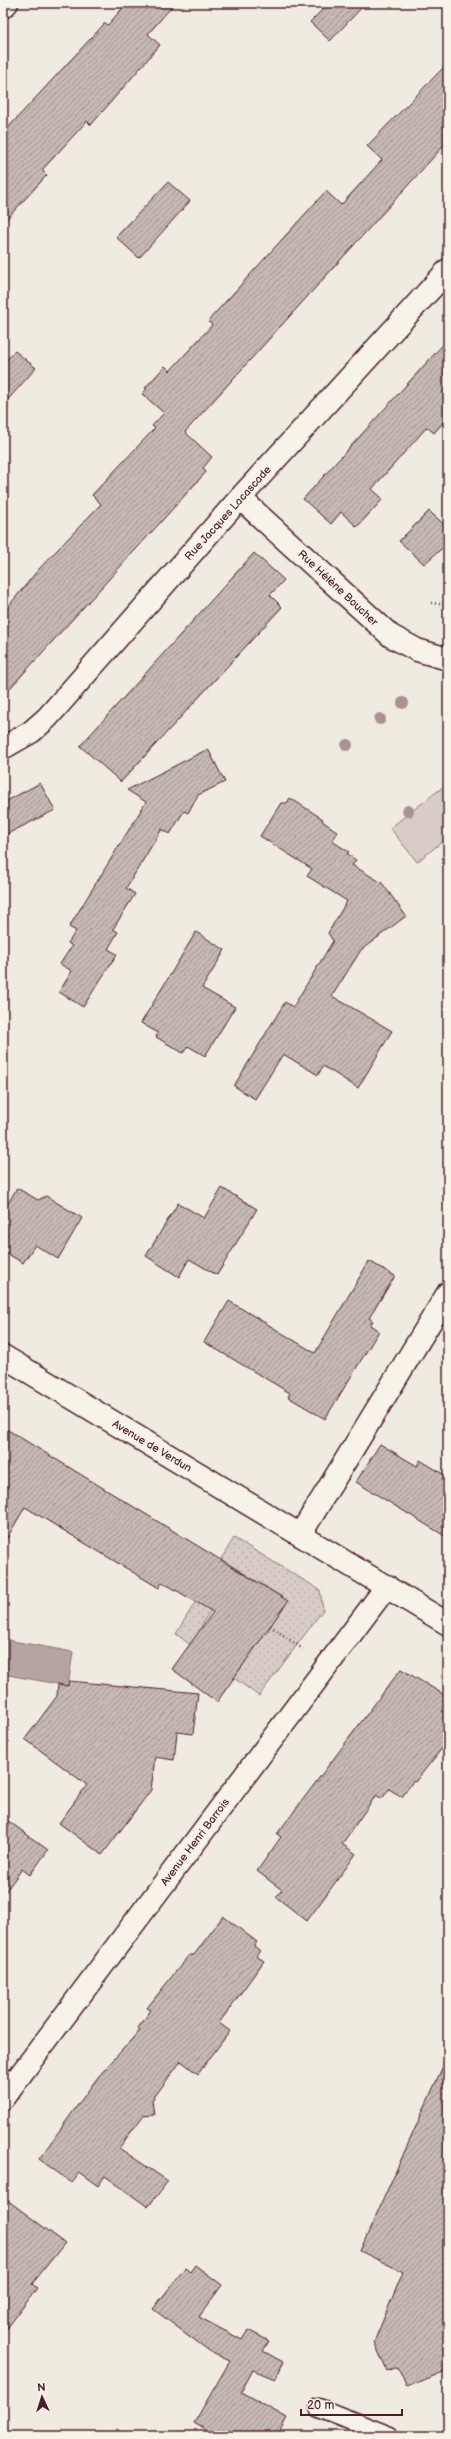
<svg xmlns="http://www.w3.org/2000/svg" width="451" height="2439" viewBox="0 0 451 2439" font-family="'Balsamiq Sans',sans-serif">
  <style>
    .green { fill: #d8cdc6; stroke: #917678 }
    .garden { fill: url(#garden-dots); stroke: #917678 }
    .water { fill: #b7a4a2; stroke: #8b6f72 }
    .building { fill: url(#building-hatch); stroke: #4a1f2b }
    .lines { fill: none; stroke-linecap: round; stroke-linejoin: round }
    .service-casing { stroke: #4a1f2b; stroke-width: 21 }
    .minor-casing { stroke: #4a1f2b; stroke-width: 25 }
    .path { stroke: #4a1f2b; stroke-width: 2.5; stroke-dasharray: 1 3; stroke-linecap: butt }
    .service { stroke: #f7f3e8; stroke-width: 18 }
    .minor { stroke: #f7f3e8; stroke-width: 22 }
    .tree { fill: #a89292 }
    .labels { text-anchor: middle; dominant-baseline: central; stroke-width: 3; stroke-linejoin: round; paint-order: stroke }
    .street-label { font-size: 11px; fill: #4a1f2b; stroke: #f7f3e8 }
  </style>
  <defs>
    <pattern id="garden-dots" width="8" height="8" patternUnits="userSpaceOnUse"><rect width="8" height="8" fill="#d8cdc6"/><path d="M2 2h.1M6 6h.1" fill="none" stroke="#bbb0aa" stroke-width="1.8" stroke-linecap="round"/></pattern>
    <pattern id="building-hatch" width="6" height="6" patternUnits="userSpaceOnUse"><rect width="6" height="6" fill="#c6b8b3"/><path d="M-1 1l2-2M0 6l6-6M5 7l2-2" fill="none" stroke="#a39592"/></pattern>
  </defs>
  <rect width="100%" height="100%" fill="#f0ebe0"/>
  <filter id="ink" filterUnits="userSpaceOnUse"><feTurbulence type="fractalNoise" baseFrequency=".025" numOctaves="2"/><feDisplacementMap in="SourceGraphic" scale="8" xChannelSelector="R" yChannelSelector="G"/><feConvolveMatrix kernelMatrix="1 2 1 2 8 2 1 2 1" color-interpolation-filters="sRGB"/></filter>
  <g filter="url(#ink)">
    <path class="green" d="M 448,783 L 448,837 L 417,862 L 390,828 Z"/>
    <path class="garden" d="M 234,1538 L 320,1590 L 323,1610 L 259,1696 L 234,1678 L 286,1603 L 282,1597 L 221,1559 Z
      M 199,1596 L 214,1605 L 201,1626 L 213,1634 L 200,1652 L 176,1634 Z"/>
    <path class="water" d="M 7,1640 L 73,1652 L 68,1686 L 3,1674 Z"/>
    <path class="building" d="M 127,3 L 175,3 L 148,34 L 160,45 L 91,125 L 87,121 L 42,170 L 47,175 L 3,223 L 3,133 L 105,23 L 108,25 Z
      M 329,3 L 366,3 L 330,41 L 310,22 Z
      M 448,63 L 448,141 L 185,432 L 212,457 L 203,468 L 206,472 L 3,696 L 3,613 L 38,570 L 101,504 L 92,495 L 155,428 L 152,426 L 164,413 L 142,394 L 147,389 L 145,388 L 165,366 L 170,371 L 212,325 L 208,321 L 326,191 L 341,205 L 382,160 L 367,146 Z
      M 168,182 L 190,201 L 139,258 L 116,237 Z
      M 448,339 L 448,417 L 434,433 L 427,427 L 372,489 L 383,499 L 357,527 L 341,512 L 331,524 L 303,499 Z
      M 15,351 L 36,368 L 3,405 L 3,364 Z
      M 429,511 L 448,528 L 448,543 L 424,564 L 399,541 Z
      M 254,553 L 284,580 L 270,595 L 282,607 L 121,782 L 80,746 Z
      M 208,749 L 225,782 L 198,795 L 188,813 L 184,811 L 170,834 L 162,829 L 126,888 L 135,894 L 113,929 L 118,932 L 108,949 L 117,954 L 83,1007 L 59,992 L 72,971 L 60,964 L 72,946 L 68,943 L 76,931 L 69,927 L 146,802 L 127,790 Z
      M 40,783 L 55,810 L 3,836 L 3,803 Z
      M 290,798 L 323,819 L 322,821 L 338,832 L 332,841 L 349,852 L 347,854 L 356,860 L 352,865 L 382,883 L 406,916 L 361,950 L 332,996 L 392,1031 L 358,1088 L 323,1066 L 318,1075 L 283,1054 L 255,1099 L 234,1086 L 285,1002 L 293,1007 L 333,941 L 328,933 L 347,901 L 307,876 L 312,869 L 260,836 L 281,803 L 287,803 Z
      M 196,932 L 225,950 L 202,988 L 235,1007 L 205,1056 L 188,1046 L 183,1053 L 156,1037 L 158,1033 L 141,1023 Z
      M 17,1188 L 38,1200 L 46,1196 L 82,1218 L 58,1259 L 35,1245 L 23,1263 L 3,1251 L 3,1212 Z
      M 222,1188 L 257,1209 L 217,1275 L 189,1259 L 179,1277 L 146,1256 L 178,1203 L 204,1218 Z
      M 369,1261 L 395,1276 L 369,1318 L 373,1321 L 370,1325 L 379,1331 L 325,1419 L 288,1397 L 290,1393 L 204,1342 L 229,1301 L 315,1353 Z
      M 3,1427 L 288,1601 L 217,1702 L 172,1669 L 213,1612 L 162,1582 L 159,1588 L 25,1507 L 3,1545 Z
      M 380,1444 L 417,1466 L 420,1460 L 448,1477 L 448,1538 L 356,1482 Z
      M 401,1669 L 448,1697 L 448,1741 L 415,1782 L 413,1781 L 402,1797 L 389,1789 L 382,1799 L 376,1795 L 342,1844 L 356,1854 L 307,1921 L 276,1897 L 282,1890 L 257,1871 L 281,1837 L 277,1834 Z
      M 69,1681 L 198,1693 L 193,1734 L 177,1732 L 174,1760 L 155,1757 L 151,1790 L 102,1855 L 59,1823 L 87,1785 L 25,1739 L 57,1696 L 58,1684 L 68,1686 Z
      M 3,1817 L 48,1850 L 30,1875 L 22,1869 L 3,1895 Z
      M 223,1916 L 257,1942 L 254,1946 L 260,1951 L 256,1956 L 264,1961 L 219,2023 L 230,2031 L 198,2074 L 181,2061 L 152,2100 L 154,2115 L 143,2116 L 119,2148 L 168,2181 L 148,2207 L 105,2176 L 98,2186 L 80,2173 L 72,2183 L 39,2159 L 98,2077 L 140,2030 L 138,2028 L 151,2010 L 147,2008 L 189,1955 L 194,1955 Z
      M 448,2055 L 448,2370 L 407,2387 L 398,2367 L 387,2371 L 374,2342 L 403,2272 L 360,2251 Z
      M 3,2197 L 65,2243 L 32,2284 L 37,2288 L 3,2334 Z
      M 195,2265 L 222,2285 L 199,2317 L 242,2340 L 248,2330 L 269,2341 L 263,2351 L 283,2362 L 275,2379 L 253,2370 L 241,2392 L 287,2418 L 277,2436 L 216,2436 L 194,2423 L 230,2361 L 212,2353 L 153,2309 L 185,2268 L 190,2272 Z"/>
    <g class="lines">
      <defs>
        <path id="service" d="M 319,2408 L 390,2436"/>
        <path id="minor" d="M 3,7 L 7,3
          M 240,498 L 391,636 L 417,650 L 448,659
          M 3,748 L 31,732 L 47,718 L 240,498 L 448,270
          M 3,1356 L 448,1624
          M 300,1535 L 448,1293
          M 3,2098 L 387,1586"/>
      </defs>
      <use href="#service" class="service-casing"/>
      <use href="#minor" class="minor-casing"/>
      <path class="path" d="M 431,603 L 448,605
        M 270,1626 L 303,1649"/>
      <use href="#service" class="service"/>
      <use href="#minor" class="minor"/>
    </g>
    <g class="tree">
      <circle cx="403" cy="703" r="6"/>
      <circle cx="380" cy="719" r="6"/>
      <circle cx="347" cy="745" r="6"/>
      <circle cx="408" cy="811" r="6"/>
    </g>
  </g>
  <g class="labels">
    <g class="street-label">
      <text transform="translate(228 513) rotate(-48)">Rue Jacques Lacascade</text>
      <text transform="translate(338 588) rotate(43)">Rue Hélène Boucher</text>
      <text transform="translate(152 1446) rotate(31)">Avenue de Verdun</text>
      <text transform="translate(195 1842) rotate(-53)">Avenue Henri Barrois</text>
    </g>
  </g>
  <rect width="451" height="2439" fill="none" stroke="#f7f3e8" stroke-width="16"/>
  <rect x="8" y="8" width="435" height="2423" fill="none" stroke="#4a1f2b" stroke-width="1.5" filter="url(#ink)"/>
  <g transform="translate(42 2397) rotate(356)" stroke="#f7f3e8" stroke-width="3" paint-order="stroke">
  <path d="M0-3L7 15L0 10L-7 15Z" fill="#4a1f2b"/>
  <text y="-6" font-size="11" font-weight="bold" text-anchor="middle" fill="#4a1f2b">N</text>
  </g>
  <path d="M301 2409v6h101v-6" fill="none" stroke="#4a1f2b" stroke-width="2"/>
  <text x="307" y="2409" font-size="12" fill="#4a1f2b" stroke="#f7f3e8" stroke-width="3" paint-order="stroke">20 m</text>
</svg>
